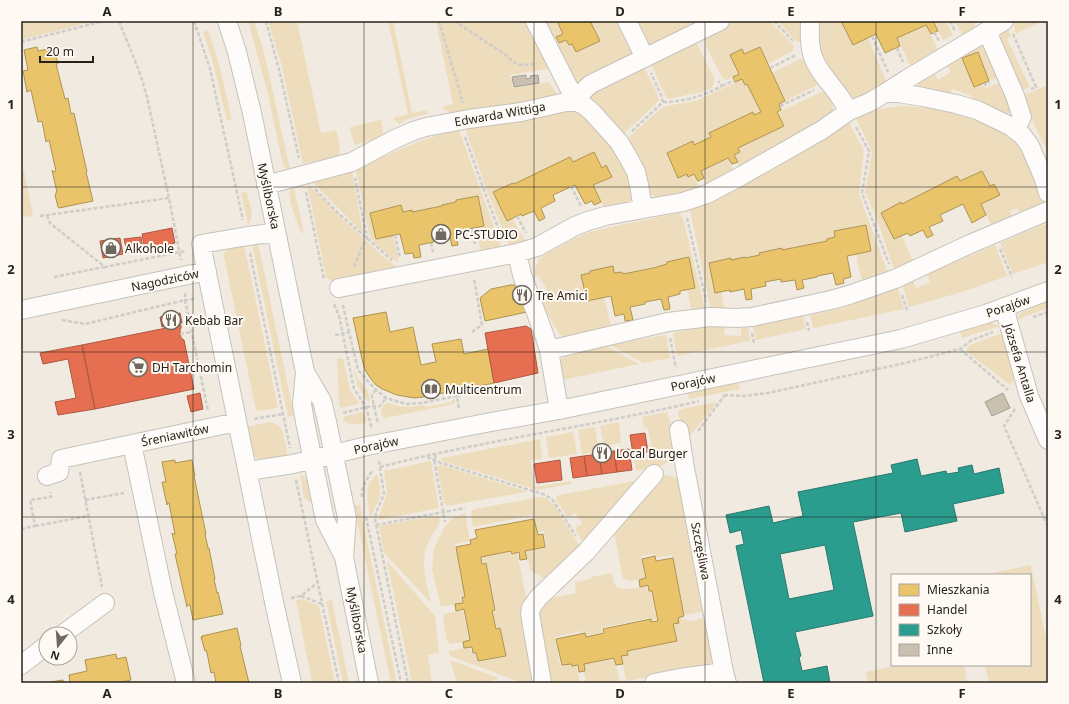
<svg xmlns="http://www.w3.org/2000/svg" width="1069" height="704" viewBox="0 0 1069 704" font-family="'Noto Sans',sans-serif">
  <style>
    .green { fill: #eeddbd }
    .homes { fill: #e9c46a; stroke: #ae9352 }
    .shops { fill: #e76f51; stroke: #ad5841 }
    .schools { fill: #2a9d8f; stroke: #29786c; fill-rule: evenodd }
    .building { fill: #cac0b0; stroke: #a29e96 }
    .lines { fill: none; stroke-linecap: round; stroke-linejoin: round }
    .minor-casing { stroke: #c7c2ba; stroke-width: 20 }
    .path { stroke: #cfcdca; stroke-width: 2.5; stroke-dasharray: 4 2; stroke-linecap: butt }
    .minor { stroke: #fdfcfa; stroke-width: 18 }
    .grid { fill: none; stroke: #26221b; stroke-width: 1; stroke-opacity: 0.55 }
    .labels { text-anchor: middle; dominant-baseline: central; stroke-width: 4; stroke-linejoin: round; paint-order: stroke }
    .street-label { font-size: 12px; fill: #26221b; stroke: #fefaf3 }
    .poi-label { font-size: 12px; fill: #26221b; stroke: #fefaf3; text-anchor: start }
    .neatline { fill: none; stroke: #26221b; stroke-width: 1.5 }
    .grid-label { font-size: 13px; text-anchor: middle; font-weight: bold; fill: #26221b }
  </style>
  <rect width="100%" height="100%" fill="#f0eae0"/>
  <path class="green" d="M 21,21 L 95,21 L 21,40 Z
    M 248,21 L 254,21 L 264,52 L 290,169 L 286,168 L 283,165 L 267,90 Z
    M 268,21 L 297,21 L 321,133 L 336,130 C 338,139 342,150 338,157 L 303,163 L 281,63 Z
    M 388,21 L 393,21 L 412,113 L 427,110 L 427,114 C 417,116 408,118 399,124 L 393,118 L 408,114 Z
    M 436,21 L 531,21 L 551,67 L 547,69 L 510,75 L 513,88 L 549,82 L 556,93 L 556,96 L 545,100 L 451,114 L 442,107 L 453,104 Z
    M 540,21 L 557,21 L 563,34 L 550,41 Z
    M 590,21 L 624,21 L 638,53 L 583,85 L 576,84 L 552,46 L 566,40 L 568,45 L 572,44 L 576,52 L 600,41 Z
    M 633,21 L 708,21 L 649,51 Z
    M 730,21 L 770,21 L 794,46 L 794,48 L 793,51 L 768,64 L 760,47 L 744,54 L 742,49 L 739,74 L 727,80 L 723,79 L 706,46 L 706,36 L 710,31 Z
    M 778,21 L 804,21 L 802,43 L 796,41 Z
    M 817,21 L 841,21 L 853,45 L 868,38 L 887,83 C 879,88 865,99 854,99 C 846,98 823,60 819,52 C 817,46 817,28 817,21 Z
    M 933,21 L 946,21 L 953,35 L 943,40 Z
    M 955,21 L 973,21 L 977,30 L 963,37 Z
    M 1018,21 L 1042,21 L 1016,34 L 1013,24 Z
    M 926,25 L 939,53 L 913,67 L 910,65 L 897,38 Z
    M 1007,27 L 1011,36 L 1007,39 L 1030,87 L 1018,92 L 998,39 L 1001,31 Z
    M 208,30 C 219,59 225,90 232,120 L 227,121 L 213,63 L 203,32 Z
    M 696,42 L 714,78 L 714,84 L 712,88 L 702,92 L 668,99 L 666,97 L 664,93 L 651,63 Z
    M 980,44 L 984,45 L 999,71 L 995,73 L 997,78 L 989,81 L 978,52 L 963,58 L 985,88 L 999,83 L 1002,85 L 1012,111 L 1010,113 L 1007,114 L 970,101 L 972,96 L 952,89 L 950,94 L 939,90 L 920,88 L 917,85 L 918,82 L 933,71 L 938,80 L 951,72 L 946,64 Z
    M 800,59 L 803,59 L 806,61 L 818,82 L 817,85 L 785,101 L 772,73 Z
    M 644,67 L 657,93 L 659,100 L 656,104 L 623,134 L 593,103 L 591,98 L 592,91 Z
    M 742,79 L 745,85 L 747,84 L 761,112 L 694,145 L 692,141 L 667,153 L 678,178 L 687,174 L 688,177 L 694,174 L 698,181 L 697,182 L 700,193 L 659,198 C 653,196 651,194 648,189 L 628,141 L 629,137 L 659,110 L 666,106 L 696,101 Z
    M 1048,85 L 1048,152 L 1020,97 Z
    M 821,92 L 824,92 L 831,97 L 833,110 L 827,118 L 741,168 L 739,166 L 734,155 L 740,152 L 738,148 L 777,113 Z
    M 904,106 C 936,108 965,113 993,127 C 1000,131 1008,134 1014,140 C 1024,151 1029,164 1035,178 C 1038,186 1045,197 1041,206 L 1022,218 L 1017,208 L 1010,211 L 1013,220 L 994,231 L 981,204 L 999,195 L 994,184 L 990,186 L 982,171 L 960,181 L 957,176 L 902,204 L 901,203 L 881,212 L 894,239 L 902,236 L 914,263 L 895,272 L 875,214 L 865,192 L 872,152 L 871,149 L 856,119 C 870,108 888,108 904,106 Z
    M 570,109 L 582,111 L 621,156 L 635,195 C 627,208 619,206 605,208 L 601,202 L 593,185 L 612,177 L 606,166 L 602,168 L 594,152 L 573,162 L 570,157 L 514,184 L 513,183 L 493,192 L 507,220 L 512,218 L 527,244 L 510,248 L 485,186 L 465,128 L 517,122 Z
    M 381,120 L 383,130 L 382,137 L 355,145 L 353,141 L 350,127 Z
    M 849,122 L 864,151 L 859,194 L 888,273 L 863,284 L 857,261 L 857,254 L 871,251 L 866,225 L 834,231 L 835,237 L 827,239 L 827,241 L 782,250 L 781,248 L 759,252 L 760,255 L 745,258 L 745,257 L 731,260 L 730,258 L 709,263 L 715,293 L 721,292 L 725,313 L 711,310 L 690,211 L 691,209 L 730,192 Z
    M 459,130 L 502,249 L 481,252 L 476,228 L 484,226 L 478,196 L 456,200 L 456,202 L 442,205 L 442,206 L 412,212 L 412,210 L 403,212 L 401,205 L 370,213 L 376,238 L 393,235 L 399,262 L 394,260 L 370,239 L 356,170 C 389,154 423,137 459,130 Z
    M 728,158 L 733,169 L 732,175 L 708,186 L 701,171 Z
    M 24,171 L 33,216 L 21,217 L 21,172 Z
    M 352,171 L 363,233 L 312,182 Z
    M 307,183 C 337,213 366,243 399,269 L 334,283 L 332,282 L 326,277 Z
    M 294,188 L 303,229 L 303,235 C 299,228 285,195 291,189 C 292,188 293,188 294,188 Z
    M 246,192 L 247,193 C 249,203 256,217 248,225 L 241,193 Z
    M 679,213 L 683,218 L 706,313 L 692,314 L 687,289 L 695,287 L 689,258 L 667,262 L 667,264 L 623,274 L 622,272 L 614,273 L 613,266 L 590,271 L 590,273 L 581,275 L 587,300 L 604,297 L 612,330 L 566,338 L 559,334 L 541,302 L 551,297 L 539,276 L 534,277 L 535,270 L 539,259 L 547,253 L 586,233 L 615,226 Z
    M 1048,223 L 1048,262 L 1013,274 L 1000,243 Z
    M 244,244 L 278,408 L 256,411 L 224,257 L 224,253 L 228,248 Z
    M 252,244 L 256,244 L 259,247 L 294,415 L 288,417 Z
    M 995,245 L 1007,276 L 962,292 L 909,307 L 902,283 L 912,279 L 916,288 L 930,282 L 927,274 Z
    M 897,286 L 904,309 L 813,328 L 810,315 L 844,308 Z
    M 1048,301 L 1048,308 L 1016,320 L 1020,313 Z
    M 803,316 L 806,329 L 756,340 L 753,326 Z
    M 989,322 L 1000,326 L 962,338 L 960,331 Z
    M 711,325 L 725,326 L 724,335 L 741,336 L 741,328 L 748,328 L 750,341 L 677,356 L 673,333 Z
    M 1005,332 L 1017,377 L 1010,385 L 966,351 L 970,345 Z
    M 666,335 L 670,358 L 643,363 L 611,345 Z
    M 604,345 L 639,364 L 562,380 L 560,366 L 561,360 L 567,354 Z
    M 343,358 L 350,390 L 359,402 L 358,404 L 341,408 L 339,405 L 339,402 L 337,359 Z
    M 354,372 L 355,372 L 359,380 L 368,391 L 370,401 L 369,403 L 358,387 Z
    M 738,382 L 740,389 L 689,399 L 687,393 Z
    M 452,399 L 454,399 L 455,400 L 454,404 L 385,418 L 382,416 L 381,410 L 384,405 L 388,403 L 398,406 L 408,407 L 424,405 L 425,407 L 452,402 Z
    M 718,402 L 684,443 L 678,412 L 681,409 Z
    M 363,412 C 366,415 368,419 365,423 C 357,424 348,426 343,419 L 345,416 Z
    M 667,412 L 675,439 L 676,452 L 671,460 L 661,466 L 636,471 L 634,458 L 652,454 L 651,442 L 647,427 L 644,427 L 642,417 Z
    M 270,422 C 273,423 276,424 279,426 C 285,432 286,449 288,458 C 275,460 263,465 253,455 L 246,427 Z
    M 619,422 L 621,443 L 604,446 L 600,426 Z
    M 595,427 L 599,451 L 582,454 L 578,430 Z
    M 573,432 L 577,454 L 549,458 L 546,437 Z
    M 540,439 L 542,459 L 531,460 L 534,487 L 571,481 L 571,484 L 538,490 L 442,461 L 441,458 Z
    M 431,461 L 439,508 L 378,520 L 387,493 L 384,471 Z
    M 441,465 L 525,491 L 526,492 L 447,506 L 444,503 L 437,467 Z
    M 377,474 C 379,481 381,490 380,497 C 377,505 372,511 371,519 C 369,514 369,509 368,503 C 366,489 367,484 377,474 Z
    M 300,475 L 302,475 L 307,480 L 311,500 L 310,502 L 304,498 Z
    M 665,475 C 673,476 677,478 683,482 L 706,611 L 685,615 L 672,555 L 655,558 L 654,554 L 641,556 L 645,578 L 629,581 L 623,579 L 615,537 L 614,528 L 660,477 Z
    M 635,481 L 638,483 L 583,543 L 576,530 L 578,524 L 580,526 L 582,523 L 575,513 L 570,517 L 567,517 L 556,500 L 556,497 L 559,495 Z
    M 540,497 L 547,498 L 555,506 L 579,545 L 579,551 L 545,579 L 530,570 L 526,550 L 546,546 L 544,531 L 537,533 L 534,515 L 473,527 L 471,511 L 475,509 Z
    M 360,505 L 362,517 L 397,683 L 391,683 L 354,506 Z
    M 465,513 L 470,541 L 455,544 L 465,595 L 460,596 L 462,603 L 441,607 L 432,570 L 434,548 L 445,526 L 453,518 Z
    M 430,517 L 439,517 L 440,520 C 437,530 429,538 426,548 C 421,566 427,586 431,603 L 384,553 L 379,526 Z
    M 511,550 L 511,553 L 517,552 L 527,602 L 538,683 L 523,683 L 450,656 L 449,651 L 470,647 L 472,654 L 475,653 L 477,662 L 506,657 L 500,627 L 495,628 L 492,611 L 496,610 L 486,561 L 483,562 L 482,556 Z
    M 387,561 L 435,616 L 439,653 L 428,655 L 432,683 L 412,683 Z
    M 1031,565 L 1048,648 L 1048,683 L 989,683 L 985,665 L 1030,665 L 1030,575 L 982,575 Z
    M 612,573 C 613,577 613,582 615,585 C 621,593 639,587 646,585 L 647,590 L 650,589 L 657,619 L 650,621 L 649,618 L 601,628 L 602,632 L 585,636 L 583,631 L 555,637 L 560,665 L 569,663 L 570,666 L 576,665 L 580,683 L 546,683 L 537,606 L 546,599 L 576,593 L 575,582 L 591,579 L 591,577 Z
    M 302,599 L 319,606 L 335,683 L 312,683 L 296,600 Z
    M 332,600 L 349,683 L 343,683 L 326,601 Z
    M 463,610 L 469,641 L 451,644 L 447,641 L 443,618 L 444,614 Z
    M 675,617 L 691,621 L 708,617 L 715,659 L 709,665 L 699,668 L 626,681 L 621,656 L 628,655 L 627,649 L 671,618 Z
    M 614,657 L 619,679 L 616,683 L 586,683 L 582,664 Z
    M 450,660 L 499,678 C 488,684 468,685 456,680 Z
    M 901,665 L 964,665 L 967,683 L 868,683 L 866,672 Z"/>
  <path class="homes" d="M 557,21 L 590,21 L 600,41 L 576,52 L 572,44 L 569,45 L 566,40 L 559,43 L 556,37 L 563,34 Z
    M 841,21 L 933,21 L 938,31 L 931,34 L 926,25 L 897,38 L 900,46 L 885,53 L 876,34 L 853,45 Z
    M 37,47 L 38,51 L 54,48 L 58,64 L 56,64 L 65,99 L 68,98 L 71,114 L 74,113 L 77,127 L 87,172 L 86,172 L 93,201 L 59,208 L 58,207 L 55,195 L 56,194 L 56,192 L 57,192 L 52,170 L 53,172 L 56,171 L 49,140 L 46,142 L 42,121 L 38,122 L 31,90 L 27,92 L 23,71 L 28,70 L 24,50 Z
    M 760,47 L 785,101 L 779,104 L 781,110 L 777,112 L 784,126 L 738,148 L 740,152 L 734,155 L 738,162 L 732,164 L 728,158 L 701,171 L 704,178 L 698,181 L 694,174 L 688,177 L 687,174 L 678,178 L 667,153 L 693,141 L 694,145 L 711,137 L 709,133 L 753,112 L 754,115 L 761,112 L 747,84 L 745,85 L 742,79 L 735,82 L 734,80 L 733,77 L 739,74 L 730,55 L 742,49 L 744,54 Z
    M 978,52 L 989,81 L 974,87 L 962,58 Z
    M 594,152 L 602,168 L 606,165 L 612,177 L 593,185 L 601,202 L 594,205 L 592,201 L 585,204 L 575,185 L 553,195 L 555,201 L 541,208 L 545,218 L 539,221 L 534,211 L 522,216 L 521,214 L 507,221 L 493,192 L 513,183 L 514,184 L 570,157 L 573,162 Z
    M 982,171 L 990,186 L 994,184 L 1000,195 L 981,204 L 986,215 L 972,223 L 963,204 L 940,215 L 943,221 L 929,227 L 933,235 L 927,238 L 923,230 L 910,236 L 908,233 L 894,239 L 881,213 L 901,202 L 902,204 L 957,176 L 960,181 Z
    M 478,196 L 484,226 L 468,229 L 469,232 L 456,235 L 458,245 L 452,246 L 450,237 L 433,241 L 434,242 L 419,245 L 421,257 L 414,258 L 413,253 L 405,254 L 400,234 L 376,239 L 370,213 L 401,205 L 403,212 L 412,210 L 412,212 L 442,206 L 442,205 L 456,202 L 456,200 Z
    M 866,225 L 871,251 L 847,256 L 851,277 L 843,279 L 844,283 L 836,285 L 833,273 L 817,276 L 817,277 L 802,280 L 804,288 L 797,290 L 795,280 L 781,282 L 781,279 L 765,282 L 766,286 L 751,289 L 752,299 L 746,300 L 744,289 L 730,292 L 730,290 L 715,293 L 709,263 L 731,258 L 731,260 L 745,257 L 745,258 L 760,255 L 759,253 L 782,248 L 782,250 L 827,241 L 827,239 L 835,237 L 834,231 Z
    M 689,257 L 695,288 L 680,291 L 680,294 L 668,297 L 670,309 L 664,310 L 661,299 L 645,302 L 645,304 L 630,307 L 633,320 L 625,321 L 624,314 L 615,316 L 611,296 L 587,301 L 581,275 L 590,273 L 590,271 L 613,266 L 614,273 L 622,272 L 623,274 L 653,268 L 667,264 L 667,262 Z
    M 511,285 L 515,285 L 518,295 L 521,294 L 527,312 L 485,321 L 480,298 L 491,289 Z
    M 386,312 L 390,332 L 413,327 L 421,365 L 436,362 L 432,344 L 461,339 L 464,354 L 488,349 L 494,383 L 423,397 L 414,398 L 397,395 L 382,389 L 376,385 L 371,379 L 365,370 L 362,359 L 353,318 Z
    M 175,460 L 175,463 L 192,460 L 195,476 L 194,476 L 206,534 L 205,534 L 208,548 L 209,548 L 215,579 L 214,579 L 217,593 L 218,592 L 223,614 L 193,620 L 190,605 L 187,605 L 187,607 L 175,554 L 177,554 L 172,533 L 173,534 L 175,534 L 169,503 L 167,503 L 167,505 L 162,482 L 166,482 L 162,462 Z
    M 534,519 L 538,535 L 543,534 L 545,547 L 525,551 L 527,559 L 520,560 L 519,552 L 512,554 L 511,551 L 481,557 L 482,564 L 486,563 L 495,610 L 492,611 L 496,629 L 500,628 L 506,656 L 478,661 L 476,653 L 473,653 L 472,647 L 464,648 L 463,642 L 470,640 L 464,609 L 456,611 L 455,604 L 463,603 L 462,597 L 465,597 L 456,547 L 471,544 L 470,540 L 477,538 L 475,530 Z
    M 655,556 L 656,561 L 673,558 L 684,616 L 678,618 L 679,623 L 673,624 L 677,641 L 627,651 L 628,655 L 621,656 L 623,664 L 616,665 L 614,658 L 584,664 L 585,671 L 579,672 L 578,665 L 572,666 L 571,664 L 562,665 L 556,639 L 585,633 L 586,637 L 604,633 L 603,629 L 651,619 L 651,622 L 658,621 L 652,591 L 649,591 L 648,585 L 640,587 L 639,580 L 646,578 L 642,559 Z
    M 237,628 L 241,645 L 240,646 L 249,683 L 216,683 L 214,672 L 211,673 L 207,653 L 206,650 L 205,651 L 201,637 L 203,637 L 202,636 Z
    M 116,654 L 117,659 L 126,657 L 131,680 L 117,683 L 69,683 L 70,683 L 69,675 L 87,671 L 85,660 Z
    M 63,680 L 64,683 L 51,683 L 50,682 Z"/>
  <path class="shops" d="M 172,228 L 175,243 L 145,250 L 142,234 Z
    M 141,237 L 143,249 L 127,252 L 124,239 Z
    M 120,238 L 123,254 L 103,258 L 100,241 Z
    M 180,313 L 182,323 L 162,327 L 160,317 Z
    M 181,325 L 181,328 L 180,330 L 181,338 L 184,340 L 194,389 L 95,409 L 82,345 Z
    M 526,326 L 531,329 L 538,373 L 494,383 L 485,333 Z
    M 82,345 L 95,409 L 58,415 L 55,402 L 76,398 L 68,359 L 43,364 L 40,353 Z
    M 200,393 L 203,409 L 191,412 L 187,396 Z
    M 645,433 L 648,452 L 633,454 L 630,435 Z
    M 629,449 L 632,470 L 617,472 L 614,451 Z
    M 614,451 L 617,472 L 602,474 L 599,454 Z
    M 599,454 L 602,474 L 587,476 L 584,456 Z
    M 584,456 L 587,476 L 573,478 L 570,458 Z
    M 560,460 L 562,480 L 537,483 L 534,464 Z"/>
  <path class="schools" d="M 917,459 L 921,476 L 946,471 L 947,474 L 959,472 L 958,468 L 972,465 L 974,474 L 999,468 L 1004,493 L 953,504 L 957,521 L 905,532 L 901,513 L 853,522 L 873,616 L 795,632 L 801,656 L 799,657 L 802,671 L 827,666 L 830,683 L 764,683 L 736,546 L 744,544 L 741,530 L 730,533 L 726,515 L 769,506 L 773,523 L 803,516 L 798,492 L 893,473 L 891,465 ZM 825,545 L 834,590 L 789,599 L 780,554 Z"/>
  <path class="building" d="M 526,75 L 526,79 L 531,78 L 530,76 L 538,75 L 539,83 L 514,87 L 512,77 Z
    M 1003,393 L 1010,408 L 992,416 L 985,402 Z"/>
  <g class="lines">
    <defs>
      <path id="minor" d="M 227,21 L 237,52 L 252,113 L 305,372 L 322,401 L 326,417 L 347,518 L 344,557
        M 535,21 L 568,86 L 577,102 L 585,106 L 592,112 L 619,142 L 628,157 L 636,172 L 639,185 L 643,209 L 605,216 L 588,221 L 575,226 L 537,247 L 517,253 L 522,275 L 545,337 L 549,350 L 559,410
        M 627,21 L 645,58
        M 810,21 C 810,30 809,40 811,49 C 814,68 830,82 840,97 C 843,102 846,106 849,111
        M 987,31 L 1015,96 L 1022,117 L 1015,130
        M 885,93 L 907,79 L 1004,21
        M 577,102 C 580,94 584,89 591,84 L 720,21
        M 266,185 L 352,162 L 393,140 L 413,131 L 426,127 L 469,119 L 521,112 L 566,102 L 577,102
        M 643,209 L 683,202 L 707,194 L 741,176 L 822,130 L 849,111 L 870,102 L 885,93 L 898,93 L 923,97 L 956,104 L 977,110 L 1010,126 L 1022,135 L 1030,146 L 1044,179 L 1048,193
        M 276,232 L 242,237 L 201,244 L 274,602 L 292,683
        M 339,288 L 517,253
        M 1004,307 L 1029,396 L 1048,440
        M 21,310 L 207,271
        M 549,350 L 668,322 L 710,317 L 737,318 L 752,317 L 831,300 L 849,295 L 895,279 L 970,244 L 1048,211
        M 305,372 L 302,404 L 305,422 L 325,520 L 344,557 L 369,683
        M 679,430 L 685,468 L 724,672
        M 248,471 L 293,464 L 367,446 L 491,422 L 559,410 L 901,339 L 986,314 L 1048,291
        M 47,476 L 59,472 L 61,459 L 132,444
        M 63,634 L 105,603
        M 21,665 L 46,646
        M 186,683 L 163,592 L 132,444 L 237,422
        M 542,683 L 530,614 L 531,608 L 538,598 L 586,552 L 654,474
        M 654,683 L 680,678 L 724,672 L 727,683"/>
    </defs>
    <use href="#minor" class="minor-casing"/>
    <path class="path" d="M 119,21 L 141,76 L 147,97 L 169,198 L 181,260
      M 194,21 L 210,69 L 243,220
      M 266,21 L 280,73 L 299,158
      M 439,21 L 463,103
      M 454,21 L 506,55 L 513,62 L 520,65 L 537,64
      M 774,21 L 793,41
      M 950,21 L 955,31
      M 934,32 L 939,41
      M 1013,34 L 1036,87 L 1031,89
      M 872,36 L 888,72
      M 21,42 L 104,21
      M 897,48 L 903,62
      M 770,68 L 796,55
      M 985,83 L 985,85 L 990,83
      M 722,86 L 734,80
      M 663,102 C 684,102 703,96 722,86 L 718,81
      M 780,106 L 814,90
      M 856,127 L 869,151 L 862,193 L 889,264
      M 632,131 L 663,102 L 661,95 L 651,73
      M 465,137 L 485,193 L 502,238
      M 571,186 L 581,206
      M 315,189 L 338,213 L 392,260
      M 306,192 L 324,279
      M 47,215 L 50,223 L 105,267 L 185,251
      M 40,216 L 169,198
      M 517,216 L 526,233
      M 687,218 L 706,301
      M 472,229 L 475,244
      M 395,235 L 400,258
      M 431,243 L 433,252
      M 1000,249 L 1012,277
      M 250,253 L 290,448
      M 354,267 L 363,245 L 367,238 L 355,178
      M 54,277 L 104,267
      M 185,293 L 185,300 L 194,299
      M 902,295 L 907,310
      M 334,304 L 339,316 L 354,389 L 366,407 L 372,429
      M 343,305 L 349,332
      M 1033,317 L 1048,312
      M 62,320 L 85,324 L 185,300 L 208,411
      M 807,322 L 809,331
      M 472,332 L 482,325 L 474,279
      M 752,333 L 754,343
      M 180,334 L 191,332
      M 335,335 L 349,332 L 358,370 L 376,390 L 386,398 L 406,404 L 421,403 L 457,396 L 459,409
      M 670,338 L 676,368
      M 960,349 L 1008,390
      M 376,390 L 372,394 L 372,397 L 378,424
      M 724,395 L 743,396 L 768,393 L 905,363 L 960,349 L 972,340 L 993,332
      M 457,396 L 484,390
      M 1015,409 L 1004,426 L 1048,527
      M 343,413 L 366,407 L 380,406 L 386,398
      M 254,419 L 283,414
      M 698,431 L 725,395
      M 436,455 L 434,460 L 445,522
      M 427,457 L 441,463 L 543,494 L 552,499 L 576,536
      M 379,461 L 384,494 L 376,513 L 375,519 L 408,683
      M 380,467 C 485,440 594,426 699,401
      M 80,472 L 102,587
      M 296,480 L 339,683
      M 362,497 C 361,487 367,479 372,471
      M 85,500 L 124,493
      M 366,517 L 401,683
      M 376,525 L 465,508
      M 35,526 L 88,516
      M 21,529 L 35,526 L 30,500 L 51,497 L 50,492
      M 301,596 L 322,604
      M 291,598 L 301,596 L 318,582"/>
    <use href="#minor" class="minor"/>
  </g>
  <path class="grid" d="M 193,21 L 193,683M 364,21 L 364,683M 534,21 L 534,683M 705,21 L 705,683M 876,21 L 876,683M 21,187 L 1048,187M 21,352 L 1048,352M 21,517 L 1048,517"/>
  <defs>
    <symbol id="shop-ring" viewBox="-11 -11 22 22"><circle r="9.5" fill="#fefaf3" stroke="#6d6860" stroke-width="1.5"/><path d="M-5-2.5h2.3a2.7 3.5 0 0 1 5.4 0H5L5.5 6h-11ZM-1.5-2.5h3a1.5 2.3 0 0 0-3 0Z" fill="#6d6860"/></symbol>
    <symbol id="restaurant-ring" viewBox="-11 -11 22 22"><circle r="9.5" fill="#fefaf3" stroke="#6d6860" stroke-width="1.5"/><path d="M-5-6h1v4h1v-4h1v4h1v-4h1v5L-1.5 .5V6h-2V.5L-5-1ZM5-6V6H3V1.5H1.5Q1.5-4 5-6Z" fill="#6d6860"/></symbol>
    <symbol id="supermarket-ring" viewBox="-11 -11 22 22"><circle r="9.5" fill="#fefaf3" stroke="#6d6860" stroke-width="1.5"/><path d="M-6-5.5h2.5l.6 2H6L4.5 2H-2.5L-4.4-4H-6ZM-1.5 3.2a1.3 1.3 0 1 0 .1 0ZM3 3.2a1.3 1.3 0 1 0 .1 0Z" fill="#6d6860"/></symbol>
    <symbol id="library-ring" viewBox="-11 -11 22 22"><circle r="9.5" fill="#fefaf3" stroke="#6d6860" stroke-width="1.5"/><path d="M-6-4Q-3-5.5-.7-3.5V5Q-3 3-6 4ZM6-4Q3-5.5 .7-3.5V5Q3 3 6 4Z" fill="#6d6860"/></symbol>
  </defs>
  <g fill-rule="evenodd">
    <use href="#shop-ring" x="430" y="223" width="22" height="22"/>
    <use href="#shop-ring" x="100" y="237" width="22" height="22"/>
    <use href="#restaurant-ring" x="511" y="284" width="22" height="22"/>
    <use href="#restaurant-ring" x="160" y="309" width="22" height="22"/>
    <use href="#supermarket-ring" x="127" y="356" width="22" height="22"/>
    <use href="#library-ring" x="420" y="378" width="22" height="22"/>
    <use href="#restaurant-ring" x="591" y="442" width="22" height="22"/>
  </g>
  <g class="labels">
    <g class="street-label">
      <text transform="translate(500 114) rotate(-10)">Edwarda Wittiga</text>
      <text transform="translate(269 196) rotate(78)">Myśliborska</text>
      <text transform="translate(165 280) rotate(-12)">Nagodziców</text>
      <text transform="translate(1008 306) rotate(-19)">Porajów</text>
      <text transform="translate(1020 363) rotate(73)">Józsefa Antalla</text>
      <text transform="translate(693 382) rotate(-12)">Porajów</text>
      <text transform="translate(175 435) rotate(-12)">Śreniawitów</text>
      <text transform="translate(376 445) rotate(-12)">Porajów</text>
      <text transform="translate(701 551) rotate(79)">Szczęśliwa</text>
      <text transform="translate(357 620) rotate(79)">Myśliborska</text>
    </g>
    <g class="poi-label">
      <text x="455" y="234">PC-STUDIO</text>
      <text x="125" y="248">Alkohole</text>
      <text x="536" y="295">Tre Amici</text>
      <text x="185" y="320">Kebab Bar</text>
      <text x="152" y="367">DH Tarchomin</text>
      <text x="445" y="389">Multicentrum</text>
      <text x="616" y="453">Local Burger</text>
    </g>
  </g>
  <rect width="1069" height="704" fill="none" stroke="#fefaf3" stroke-width="44"/>
  <rect x="891" y="574" width="140" height="92" fill="#fefaf3" stroke="#a8a49d"/>
  <rect x="899" y="584" width="20" height="12" fill="#e9c46a" stroke="#a8a49d"/>
  <text x="927" y="594" font-size="12" fill="#26221b">Mieszkania</text>
  <rect x="899" y="604" width="20" height="12" fill="#e76f51" stroke="#a8a49d"/>
  <text x="927" y="614" font-size="12" fill="#26221b">Handel</text>
  <rect x="899" y="624" width="20" height="12" fill="#2a9d8f" stroke="#a8a49d"/>
  <text x="927" y="634" font-size="12" fill="#26221b">Szkoły</text>
  <rect x="899" y="644" width="20" height="12" fill="#cac0b0" stroke="#a8a49d"/>
  <text x="927" y="654" font-size="12" fill="#26221b">Inne</text>
  <g transform="translate(58 646) rotate(197)"><circle r="19" fill="#fefaf3" stroke="#a8a49d"/>
  <path d="M0-3L7 15L0 10L-7 15Z" fill="#6d6860"/>
  <text y="-6" font-size="11" font-weight="bold" text-anchor="middle" fill="#26221b">N</text>
  </g>
  <path d="M40 56v6h53v-6" fill="none" stroke="#26221b" stroke-width="2"/>
  <text x="46" y="56" font-size="12" fill="#26221b" stroke="#fefaf3" stroke-width="3" paint-order="stroke">20 m</text>
  <rect x="22" y="22" width="1025" height="660" class="neatline"/>
  <g class="grid-label">
    <text x="107" y="16">A</text>
    <text x="278" y="16">B</text>
    <text x="449" y="16">C</text>
    <text x="620" y="16">D</text>
    <text x="791" y="16">E</text>
    <text x="962" y="16">F</text>
    <text x="11" y="109">1</text>
    <text x="1058" y="109">1</text>
    <text x="11" y="274">2</text>
    <text x="1058" y="274">2</text>
    <text x="11" y="439">3</text>
    <text x="1058" y="439">3</text>
    <text x="11" y="604">4</text>
    <text x="1058" y="604">4</text>
    <text x="107" y="698">A</text>
    <text x="278" y="698">B</text>
    <text x="449" y="698">C</text>
    <text x="620" y="698">D</text>
    <text x="791" y="698">E</text>
    <text x="962" y="698">F</text>
  </g>
</svg>
